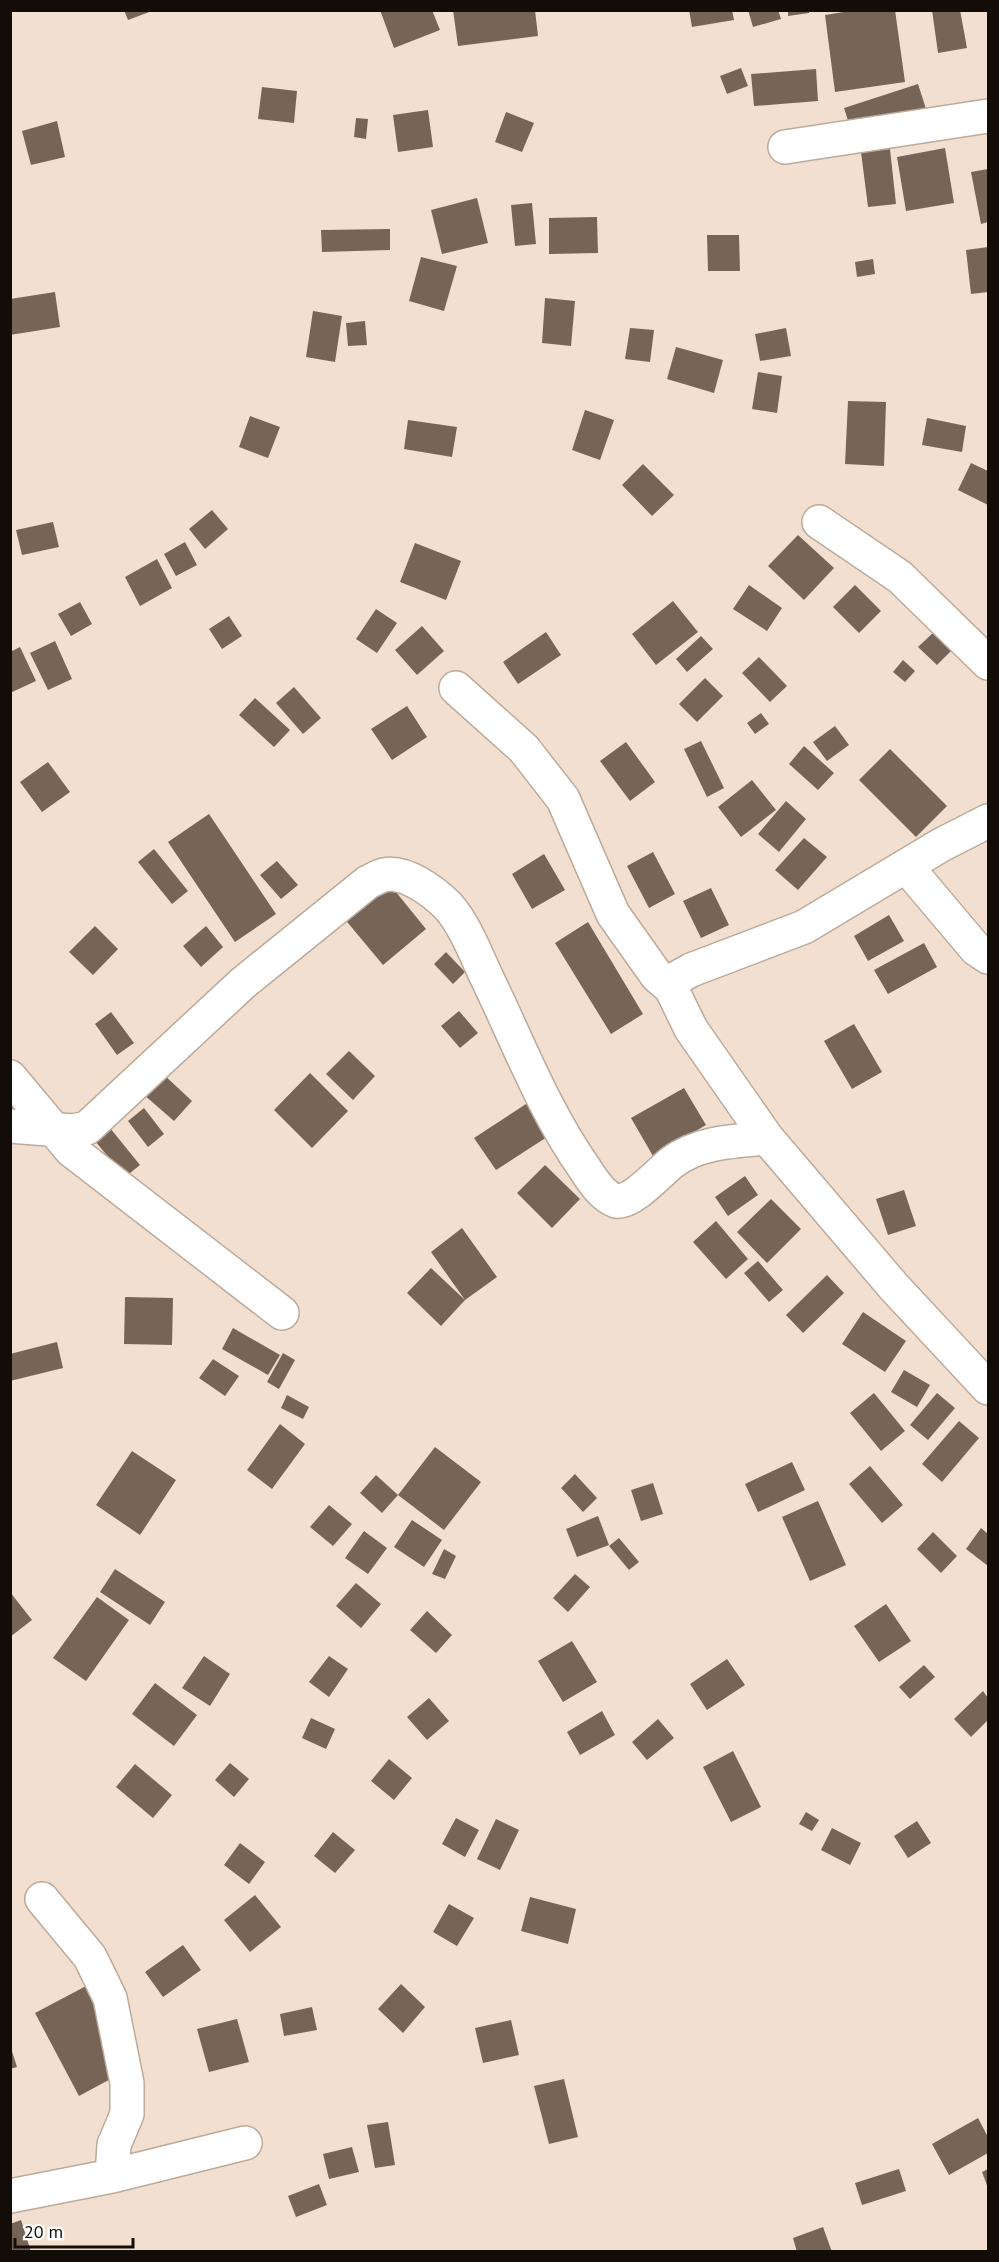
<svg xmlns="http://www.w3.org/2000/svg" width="999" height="2262" viewBox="0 0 999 2262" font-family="'PT Sans',sans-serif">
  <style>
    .building { fill: #766557 }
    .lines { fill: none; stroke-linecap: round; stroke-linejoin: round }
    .minor-casing { stroke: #bcaa9b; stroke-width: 36 }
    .minor { stroke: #fff; stroke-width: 33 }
  </style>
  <rect width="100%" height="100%" fill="#f3dfcf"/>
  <path class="building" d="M 124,10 L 152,10 L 152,11 L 128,20 Z
    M 380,10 L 432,10 L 440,30 L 394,48 Z
    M 453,10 L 535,10 L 538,36 L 458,46 Z
    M 689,10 L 732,10 L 734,20 L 692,27 Z
    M 748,10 L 778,10 L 781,19 L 753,27 Z
    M 788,10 L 809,10 L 809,13 L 788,16 Z
    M 856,10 L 895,10 L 905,82 L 835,92 L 825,15 Z
    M 932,10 L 960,10 L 967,48 L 938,53 Z
    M 741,68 L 748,86 L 727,94 L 720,76 Z
    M 816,69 L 818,101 L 754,106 L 751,74 Z
    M 918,84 L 926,109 L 852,133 L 844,108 Z
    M 262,87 L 297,91 L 294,123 L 258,119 Z
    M 428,110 L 433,147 L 398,152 L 393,115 Z
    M 506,112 L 534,123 L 522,152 L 495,142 Z
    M 356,118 L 368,119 L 366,139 L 354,137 Z
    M 57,121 L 65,157 L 31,165 L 22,131 Z
    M 945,148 L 954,203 L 906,211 L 897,157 Z
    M 890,149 L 896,204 L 868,207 L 861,152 Z
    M 988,169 L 988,222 L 981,224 L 971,172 Z
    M 477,198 L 488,243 L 442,254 L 431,210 Z
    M 532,203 L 536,244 L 515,246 L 511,205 Z
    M 597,217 L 598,253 L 549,254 L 549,218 Z
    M 390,229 L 390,250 L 322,252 L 321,230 Z
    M 707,235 L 739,235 L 740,271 L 708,271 Z
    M 988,247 L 988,292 L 971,294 L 966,250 Z
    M 421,257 L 457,266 L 444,311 L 409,301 Z
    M 873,259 L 875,274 L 857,277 L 855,262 Z
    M 55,292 L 60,327 L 10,335 L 10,299 Z
    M 545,298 L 575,301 L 571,346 L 542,343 Z
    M 313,311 L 342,316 L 335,362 L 306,357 Z
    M 365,321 L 367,345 L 348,346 L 346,323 Z
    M 630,328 L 654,330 L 650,362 L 625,359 Z
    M 786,328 L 791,356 L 760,361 L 755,334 Z
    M 676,347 L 723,360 L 714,393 L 667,379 Z
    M 758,372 L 782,376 L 777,413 L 752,409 Z
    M 848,401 L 886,402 L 884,466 L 845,464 Z
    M 585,410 L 614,420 L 600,460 L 572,450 Z
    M 250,416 L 280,427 L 268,458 L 239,447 Z
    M 927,418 L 966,426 L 962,452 L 922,445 Z
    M 408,420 L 457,427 L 452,457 L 404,449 Z
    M 971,463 L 988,471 L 988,505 L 958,490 Z
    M 643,464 L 674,495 L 652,516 L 622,485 Z
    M 212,510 L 228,529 L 205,549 L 189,529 Z
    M 53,522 L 59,547 L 22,555 L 16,530 Z
    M 798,535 L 834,568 L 804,600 L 768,566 Z
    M 185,542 L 197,565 L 176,576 L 164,554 Z
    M 415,543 L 461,561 L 446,600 L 400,582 Z
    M 157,559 L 172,588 L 140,606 L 125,577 Z
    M 749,585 L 782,608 L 767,631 L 733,609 Z
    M 855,585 L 881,611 L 859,633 L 833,607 Z
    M 673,601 L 698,632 L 656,665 L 632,634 Z
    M 80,602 L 92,624 L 71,636 L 58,614 Z
    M 376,609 L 397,623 L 377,653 L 356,639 Z
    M 229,616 L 242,636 L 222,649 L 209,629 Z
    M 422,626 L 444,651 L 417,675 L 395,650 Z
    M 935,631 L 953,649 L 937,665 L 918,647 Z
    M 546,632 L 561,655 L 518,684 L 503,662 Z
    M 701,636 L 713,649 L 687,672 L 676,659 Z
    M 55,641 L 72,679 L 48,690 L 30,653 Z
    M 20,647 L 36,681 L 10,693 L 10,652 Z
    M 759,657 L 787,686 L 770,702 L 742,673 Z
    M 903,660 L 915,671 L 905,682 L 893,672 Z
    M 705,678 L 723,696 L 697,722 L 679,704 Z
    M 294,687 L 321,718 L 303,734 L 276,703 Z
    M 255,698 L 290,730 L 274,747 L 239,715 Z
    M 407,706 L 427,737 L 392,760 L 371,729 Z
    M 761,713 L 769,724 L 755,734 L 747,723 Z
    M 835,726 L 849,745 L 827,761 L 813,742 Z
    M 701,741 L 724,788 L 707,797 L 684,749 Z
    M 626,742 L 655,782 L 630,801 L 600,761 Z
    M 804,746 L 834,773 L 818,790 L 789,764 Z
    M 890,749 L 947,806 L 916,837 L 859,780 Z
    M 48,762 L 70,792 L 42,812 L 20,782 Z
    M 752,780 L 776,810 L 741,837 L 718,807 Z
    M 786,801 L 806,819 L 779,852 L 758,834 Z
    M 209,814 L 276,914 L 235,942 L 168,842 Z
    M 804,838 L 827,857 L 798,890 L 775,870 Z
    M 154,849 L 188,891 L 172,904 L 138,862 Z
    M 653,852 L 675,894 L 649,908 L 627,866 Z
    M 544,854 L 565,890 L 532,909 L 512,874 Z
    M 277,861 L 298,885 L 281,899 L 260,875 Z
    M 387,881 L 426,929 L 383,965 L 343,917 Z
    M 711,888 L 729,925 L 701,938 L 683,901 Z
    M 889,915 L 904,941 L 868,961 L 854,936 Z
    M 588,922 L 643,1014 L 611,1034 L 555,943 Z
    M 95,926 L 118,949 L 93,975 L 69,952 Z
    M 206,926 L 223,947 L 201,967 L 183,946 Z
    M 924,943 L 937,967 L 888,994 L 874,970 Z
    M 446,952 L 465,972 L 453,984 L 434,964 Z
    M 459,1011 L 478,1033 L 460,1048 L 441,1026 Z
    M 111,1012 L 134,1043 L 117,1055 L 95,1024 Z
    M 854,1024 L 882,1072 L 852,1089 L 824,1041 Z
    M 349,1051 L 375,1076 L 353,1100 L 326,1074 Z
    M 162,1073 L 192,1101 L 174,1121 L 143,1094 Z
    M 310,1073 L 348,1111 L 312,1148 L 274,1110 Z
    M 684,1088 L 706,1125 L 653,1156 L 631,1118 Z
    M 526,1104 L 547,1137 L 496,1170 L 474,1138 Z
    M 144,1108 L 164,1134 L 148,1147 L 128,1121 Z
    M 110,1128 L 140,1165 L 125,1177 L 95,1141 Z
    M 545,1165 L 580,1199 L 552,1228 L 517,1193 Z
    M 745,1176 L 758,1195 L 728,1216 L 715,1197 Z
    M 904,1190 L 916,1226 L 888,1235 L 876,1199 Z
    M 771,1199 L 801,1229 L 767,1263 L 737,1232 Z
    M 716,1221 L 748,1259 L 726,1279 L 693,1242 Z
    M 462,1228 L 497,1277 L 465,1300 L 441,1326 L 407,1293 L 431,1268 L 465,1300 L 431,1252 Z
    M 758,1261 L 783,1290 L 769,1302 L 744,1273 Z
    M 827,1275 L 844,1293 L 803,1333 L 786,1315 Z
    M 125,1297 L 173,1298 L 172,1345 L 124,1344 Z
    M 863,1312 L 906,1341 L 885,1372 L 842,1344 Z
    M 233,1328 L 280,1355 L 268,1375 L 222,1349 Z
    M 57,1342 L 63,1368 L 10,1381 L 10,1354 Z
    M 283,1353 L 295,1360 L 279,1389 L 267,1382 Z
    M 213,1359 L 239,1376 L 225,1396 L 199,1378 Z
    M 904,1370 L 930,1385 L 917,1407 L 891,1392 Z
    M 874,1393 L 905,1431 L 881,1451 L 850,1413 Z
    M 937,1393 L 955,1408 L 928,1440 L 910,1425 Z
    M 287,1395 L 309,1407 L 303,1419 L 281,1408 Z
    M 959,1421 L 979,1438 L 942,1482 L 922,1464 Z
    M 280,1424 L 305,1444 L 272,1489 L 247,1470 Z
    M 435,1447 L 481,1482 L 444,1530 L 398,1495 Z
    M 132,1451 L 176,1480 L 140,1535 L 96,1505 Z
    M 792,1462 L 805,1490 L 758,1512 L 745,1484 Z
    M 870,1466 L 903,1505 L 882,1523 L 849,1484 Z
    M 575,1474 L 597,1498 L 583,1512 L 561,1488 Z
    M 376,1475 L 398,1495 L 382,1513 L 360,1493 Z
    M 653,1483 L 663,1514 L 641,1521 L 631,1490 Z
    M 818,1501 L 846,1565 L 810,1581 L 782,1517 Z
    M 329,1505 L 352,1524 L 333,1546 L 310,1527 Z
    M 598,1516 L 609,1545 L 577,1557 L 566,1529 Z
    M 412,1520 L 442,1540 L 424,1567 L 394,1547 Z
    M 981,1528 L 988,1534 L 988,1566 L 966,1549 Z
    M 364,1531 L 387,1548 L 368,1574 L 345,1558 Z
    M 933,1532 L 957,1556 L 941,1573 L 917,1549 Z
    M 619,1538 L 639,1562 L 629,1570 L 609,1546 Z
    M 444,1549 L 456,1556 L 445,1579 L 432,1574 Z
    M 115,1569 L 165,1602 L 150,1625 L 100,1592 Z
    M 575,1574 L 590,1587 L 568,1612 L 553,1598 Z
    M 356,1583 L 381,1604 L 361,1628 L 336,1606 Z
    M 10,1592 L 32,1620 L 10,1637 Z
    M 97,1597 L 129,1620 L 86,1681 L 53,1658 Z
    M 886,1604 L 911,1641 L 879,1662 L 854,1626 Z
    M 427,1611 L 452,1635 L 436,1653 L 410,1630 Z
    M 572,1641 L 597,1682 L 563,1702 L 538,1661 Z
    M 204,1656 L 230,1674 L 210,1706 L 182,1688 Z
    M 329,1656 L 348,1669 L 329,1697 L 309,1682 Z
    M 727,1659 L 745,1685 L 707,1710 L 690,1684 Z
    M 924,1665 L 935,1677 L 910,1699 L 899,1687 Z
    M 155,1683 L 197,1715 L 174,1746 L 132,1714 Z
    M 983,1691 L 988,1698 L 988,1720 L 971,1737 L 954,1719 Z
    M 429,1698 L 449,1721 L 427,1740 L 407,1717 Z
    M 602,1711 L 615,1735 L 580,1755 L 567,1732 Z
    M 311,1718 L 335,1729 L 326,1749 L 302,1738 Z
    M 658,1719 L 674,1738 L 647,1760 L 632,1742 Z
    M 733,1751 L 761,1807 L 731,1822 L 703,1767 Z
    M 389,1759 L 412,1778 L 394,1800 L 371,1781 Z
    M 230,1763 L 249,1779 L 234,1797 L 215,1780 Z
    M 135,1764 L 172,1795 L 153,1818 L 116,1787 Z
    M 806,1812 L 819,1820 L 812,1831 L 799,1824 Z
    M 456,1818 L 479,1830 L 465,1857 L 442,1844 Z
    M 496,1819 L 519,1830 L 500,1870 L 477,1859 Z
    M 917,1821 L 931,1843 L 908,1858 L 894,1836 Z
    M 832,1828 L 861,1843 L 850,1865 L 821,1850 Z
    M 333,1832 L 355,1850 L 335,1873 L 314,1856 Z
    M 240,1843 L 265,1862 L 249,1884 L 224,1865 Z
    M 255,1895 L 281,1927 L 250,1952 L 224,1920 Z
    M 530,1897 L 576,1909 L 568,1944 L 521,1931 Z
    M 449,1904 L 474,1918 L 457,1946 L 433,1932 Z
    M 183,1945 L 201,1970 L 163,1997 L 145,1972 Z
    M 401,1984 L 425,2007 L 403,2033 L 378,2009 Z
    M 88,1985 L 131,2068 L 79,2096 L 35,2013 Z
    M 312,2007 L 317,2030 L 284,2036 L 280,2014 Z
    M 237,2019 L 249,2062 L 209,2072 L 197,2029 Z
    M 511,2020 L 519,2055 L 483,2063 L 475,2028 Z
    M 10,2045 L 17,2067 L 10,2069 Z
    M 564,2079 L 578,2137 L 549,2144 L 534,2086 Z
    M 978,2118 L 988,2137 L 988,2153 L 949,2175 L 932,2144 Z
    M 388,2122 L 395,2165 L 375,2168 L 367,2125 Z
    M 352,2147 L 359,2172 L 329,2179 L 323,2154 Z
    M 899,2169 L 906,2191 L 862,2205 L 855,2183 Z
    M 988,2169 L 988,2188 L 982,2172 Z
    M 319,2184 L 327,2205 L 296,2217 L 288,2196 Z
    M 21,2220 L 31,2252 L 10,2252 L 10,2224 Z
    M 823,2227 L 832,2252 L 797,2252 L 793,2238 Z"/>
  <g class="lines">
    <defs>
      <path id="minor" d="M 785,147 L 988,116
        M 819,522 L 900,577 L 988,663
        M 456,688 L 524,749 L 563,799 L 613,914 L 657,976 L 671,988 L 691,1029 L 767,1138 L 894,1287 L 988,1388
        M 906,866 L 976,949 L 988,957
        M 671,988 L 677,978 L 691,970 L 804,927 L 941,845 L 988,821
        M 10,1077 L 71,1150 L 282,1313
        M 10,1126 L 73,1131 L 87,1128 L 243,983 L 368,882 C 373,880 379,876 384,875 C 405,870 434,892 448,906 C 465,925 476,955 487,978 C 518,1042 544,1111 585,1169 C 592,1180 603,1197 616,1201 C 631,1204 660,1172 671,1163 C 698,1142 734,1141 767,1138
        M 42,1899 L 90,1957 L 110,1998 L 127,2083 L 127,2114 L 114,2145 L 112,2176
        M 10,2196 L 112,2176 L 245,2143"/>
    </defs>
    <use href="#minor" class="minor-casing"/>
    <use href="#minor" class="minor"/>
  </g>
  <rect width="999" height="2262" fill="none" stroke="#130d08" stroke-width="24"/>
  <path d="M15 2238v9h118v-9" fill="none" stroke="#130d08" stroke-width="3"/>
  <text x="24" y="2238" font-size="18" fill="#130d08" stroke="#ffffff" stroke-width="4.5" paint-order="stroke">20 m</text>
</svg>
